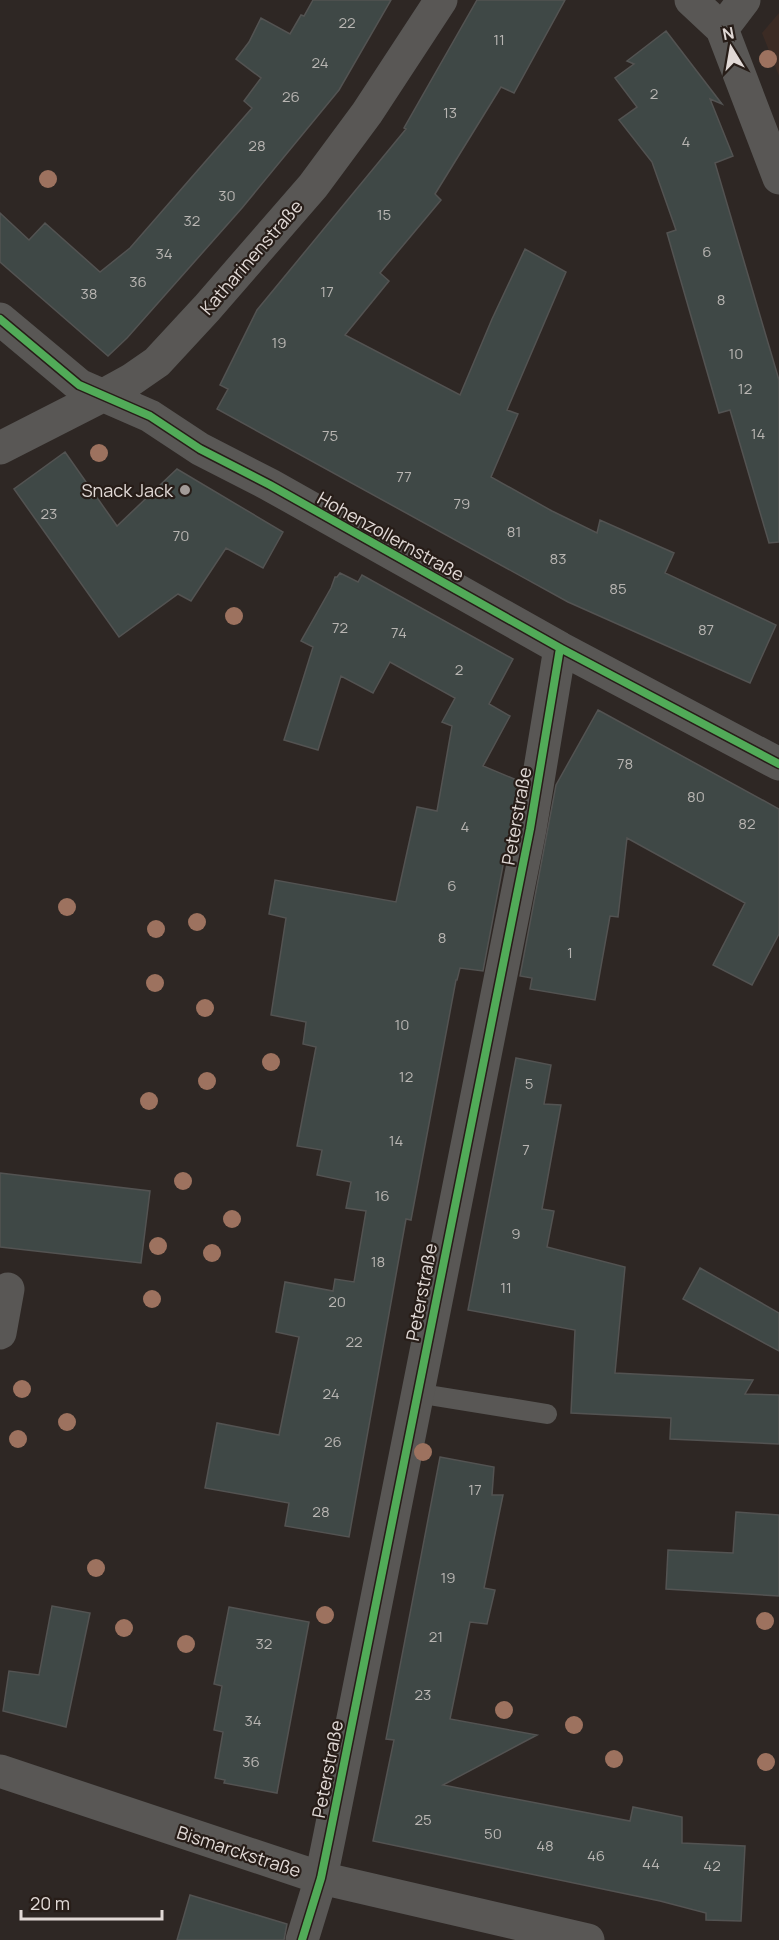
<svg xmlns="http://www.w3.org/2000/svg" width="779" height="1940" viewBox="0 0 779 1940" font-family="Manrope,sans-serif">
  <style>
    .built { fill: #3b2b24 }
    .building { fill: #3f4846; stroke: #535352; stroke-width: 1.5 }
    .lines { fill: none; stroke-linecap: round; stroke-linejoin: round }
    .service { stroke: #595755; stroke-width: 20 }
    .minor { stroke: #595755; stroke-width: 33 }
    .cycleway-casing { stroke: #271d18; stroke-width: 11 }
    .cycleway { stroke: #51ab58; stroke-width: 8 }
    .tree { fill: #9d725f }
    .poi-dot { fill: #a29b98; stroke: #271d18; stroke-width: 2 }
    .labels { text-anchor: middle; dominant-baseline: central; stroke-width: 4.5; stroke-linejoin: round; paint-order: stroke }
    .number-label { font-size: 15px; fill: #b8b5b2 }
    .street-label { font-size: 18px; fill: #e1d9d6; stroke: #271d18 }
    .poi-label { font-size: 18px; fill: #e1d9d6; stroke: #271d18; text-anchor: end }
  </style>
  <rect width="100%" height="100%" fill="#2e2724"/>
  <path class="built" d="M 779,13 L 779,76 L 762,33 Z"/>
  <path class="building" d="M 313,0 L 391,0 L 339,90 L 242,208 L 127,338 L 108,356 L 0,262 L 0,213 L 29,240 L 45,223 L 100,272 L 130,248 L 252,108 L 244,101 L 261,78 L 236,59 L 249,42 L 261,18 L 290,34 L 301,15 L 304,16 Z
    M 477,0 L 565,0 L 514,93 L 501,87 L 435,194 L 441,200 L 380,273 L 389,281 L 345,335 L 460,395 L 492,319 L 525,249 L 566,272 L 507,410 L 518,414 L 491,477 L 552,511 L 597,533 L 600,520 L 674,553 L 665,573 L 776,625 L 750,683 L 568,602 L 217,409 L 228,389 L 220,385 L 257,310 L 406,129 L 404,128 Z
    M 666,31 L 722,104 L 710,99 L 733,156 L 715,163 L 779,380 L 779,542 L 769,543 L 730,410 L 719,413 L 667,233 L 676,230 L 652,162 L 619,120 L 637,107 L 615,78 L 634,64 L 627,61 Z
    M 65,452 L 117,526 L 177,469 L 283,532 L 263,568 L 226,548 L 191,601 L 178,594 L 119,637 L 14,489 Z
    M 340,573 L 358,582 L 362,575 L 513,659 L 489,704 L 510,716 L 483,766 L 519,781 L 483,971 L 460,968 L 457,980 L 456,980 L 411,1220 L 406,1219 L 349,1537 L 285,1526 L 289,1503 L 205,1488 L 217,1423 L 279,1435 L 299,1337 L 276,1332 L 285,1282 L 333,1291 L 335,1279 L 354,1282 L 366,1211 L 346,1208 L 351,1182 L 317,1175 L 322,1150 L 297,1146 L 316,1047 L 303,1044 L 306,1022 L 271,1015 L 286,918 L 269,914 L 275,880 L 396,902 L 417,807 L 437,811 L 452,726 L 442,722 L 455,698 L 390,662 L 373,693 L 341,676 L 318,750 L 284,740 L 313,647 L 301,641 L 331,588 L 335,577 L 337,577 Z
    M 598,710 L 779,809 L 779,934 L 752,985 L 713,965 L 745,903 L 627,838 L 618,917 L 610,916 L 595,1000 L 530,989 L 532,978 L 520,976 L 556,785 Z
    M 516,1058 L 551,1065 L 544,1104 L 561,1105 L 542,1209 L 554,1211 L 547,1247 L 625,1267 L 615,1373 L 753,1380 L 745,1394 L 779,1395 L 779,1444 L 670,1439 L 671,1418 L 571,1413 L 575,1330 L 468,1310 Z
    M 0,1173 L 150,1191 L 141,1263 L 0,1247 Z
    M 700,1268 L 779,1313 L 779,1351 L 683,1299 Z
    M 440,1457 L 494,1467 L 492,1495 L 503,1495 L 484,1588 L 495,1590 L 487,1624 L 470,1622 L 450,1719 L 537,1735 L 443,1785 L 630,1821 L 633,1807 L 682,1817 L 682,1843 L 745,1846 L 741,1921 L 706,1920 L 706,1913 L 660,1901 L 373,1841 L 394,1740 L 386,1739 Z
    M 736,1512 L 779,1515 L 779,1596 L 666,1589 L 668,1550 L 733,1553 Z
    M 52,1606 L 90,1613 L 66,1727 L 3,1711 L 9,1671 L 39,1675 Z
    M 229,1607 L 309,1622 L 277,1793 L 224,1783 L 225,1780 L 215,1778 L 223,1732 L 214,1730 L 222,1686 L 214,1684 Z
    M 190,1895 L 287,1924 L 284,1940 L 177,1940 Z"/>
  <g class="lines">
    <path class="service" d="M 416,1393 L 547,1414"/>
    <path class="minor" d="M 691,0 L 722,29 L 779,178
      M 722,29 L 744,0
      M 0,319 L 79,385 L 150,416 L 200,449 L 270,485 L 560,648 L 779,764
      M 0,448 L 102,396 L 131,380 L 157,362 L 207,308 L 313,186 L 367,113 L 441,0
      M 0,1333 L 8,1289
      M 0,1771 L 321,1878 L 588,1940
      M 302,1940 L 321,1878 L 330,1834 L 530,829 L 560,648"/>
    <defs>
      <path id="cycleway" d="M 0,319 L 79,385 L 150,416 L 200,449 L 270,485 L 560,648 L 779,764
        M 302,1940 L 321,1878 L 330,1834 L 530,829 L 560,648"/>
    </defs>
    <use href="#cycleway" class="cycleway-casing"/>
    <use href="#cycleway" class="cycleway"/>
  </g>
  <g class="tree">
    <circle cx="768" cy="59" r="9"/>
    <circle cx="48" cy="179" r="9"/>
    <circle cx="99" cy="453" r="9"/>
    <circle cx="234" cy="616" r="9"/>
    <circle cx="67" cy="907" r="9"/>
    <circle cx="197" cy="922" r="9"/>
    <circle cx="156" cy="929" r="9"/>
    <circle cx="155" cy="983" r="9"/>
    <circle cx="205" cy="1008" r="9"/>
    <circle cx="271" cy="1062" r="9"/>
    <circle cx="207" cy="1081" r="9"/>
    <circle cx="149" cy="1101" r="9"/>
    <circle cx="183" cy="1181" r="9"/>
    <circle cx="232" cy="1219" r="9"/>
    <circle cx="158" cy="1246" r="9"/>
    <circle cx="212" cy="1253" r="9"/>
    <circle cx="152" cy="1299" r="9"/>
    <circle cx="22" cy="1389" r="9"/>
    <circle cx="67" cy="1422" r="9"/>
    <circle cx="18" cy="1439" r="9"/>
    <circle cx="423" cy="1452" r="9"/>
    <circle cx="96" cy="1568" r="9"/>
    <circle cx="325" cy="1615" r="9"/>
    <circle cx="765" cy="1621" r="9"/>
    <circle cx="124" cy="1628" r="9"/>
    <circle cx="186" cy="1644" r="9"/>
    <circle cx="504" cy="1710" r="9"/>
    <circle cx="574" cy="1725" r="9"/>
    <circle cx="614" cy="1759" r="9"/>
    <circle cx="766" cy="1762" r="9"/>
  </g>
  <circle class="poi-dot" cx="185" cy="490" r="6"/>
  <g class="labels">
    <g class="number-label">
      <text x="347" y="22">22</text>
      <text x="499" y="39">11</text>
      <text x="320" y="62">24</text>
      <text x="654" y="93">2</text>
      <text x="291" y="96">26</text>
      <text x="450" y="112">13</text>
      <text x="686" y="141">4</text>
      <text x="257" y="145">28</text>
      <text x="227" y="195">30</text>
      <text x="384" y="214">15</text>
      <text x="192" y="220">32</text>
      <text x="707" y="251">6</text>
      <text x="164" y="253">34</text>
      <text x="138" y="281">36</text>
      <text x="327" y="291">17</text>
      <text x="89" y="293">38</text>
      <text x="721" y="299">8</text>
      <text x="279" y="342">19</text>
      <text x="736" y="353">10</text>
      <text x="745" y="388">12</text>
      <text x="758" y="433">14</text>
      <text x="330" y="435">75</text>
      <text x="404" y="476">77</text>
      <text x="462" y="503">79</text>
      <text x="49" y="513">23</text>
      <text x="514" y="531">81</text>
      <text x="181" y="535">70</text>
      <text x="558" y="558">83</text>
      <text x="618" y="588">85</text>
      <text x="340" y="627">72</text>
      <text x="706" y="629">87</text>
      <text x="399" y="632">74</text>
      <text x="459" y="669">2</text>
      <text x="625" y="763">78</text>
      <text x="696" y="796">80</text>
      <text x="747" y="823">82</text>
      <text x="465" y="826">4</text>
      <text x="452" y="885">6</text>
      <text x="442" y="937">8</text>
      <text x="570" y="952">1</text>
      <text x="402" y="1024">10</text>
      <text x="406" y="1076">12</text>
      <text x="529" y="1083">5</text>
      <text x="396" y="1140">14</text>
      <text x="526" y="1149">7</text>
      <text x="382" y="1195">16</text>
      <text x="516" y="1233">9</text>
      <text x="378" y="1261">18</text>
      <text x="506" y="1287">11</text>
      <text x="337" y="1301">20</text>
      <text x="354" y="1341">22</text>
      <text x="331" y="1393">24</text>
      <text x="333" y="1441">26</text>
      <text x="475" y="1489">17</text>
      <text x="321" y="1511">28</text>
      <text x="448" y="1577">19</text>
      <text x="436" y="1636">21</text>
      <text x="264" y="1643">32</text>
      <text x="423" y="1694">23</text>
      <text x="253" y="1720">34</text>
      <text x="251" y="1761">36</text>
      <text x="423" y="1819">25</text>
      <text x="493" y="1833">50</text>
      <text x="545" y="1845">48</text>
      <text x="596" y="1855">46</text>
      <text x="651" y="1863">44</text>
      <text x="712" y="1865">42</text>
    </g>
    <g class="street-label">
      <text transform="translate(251 257) rotate(-49)">Katharinenstraße</text>
      <text transform="translate(391 536) rotate(29)">Hohenzollernstraße</text>
      <text transform="translate(516 816) rotate(-80)">Peterstraße</text>
      <text transform="translate(421 1292) rotate(-79)">Peterstraße</text>
      <text transform="translate(327 1769) rotate(-79)">Peterstraße</text>
      <text transform="translate(239 1851) rotate(18)">Bismarckstraße</text>
    </g>
    <g class="poi-label">
      <text x="173" y="490">Snack Jack</text>
    </g>
  </g>
  <g transform="translate(731 48) rotate(349)" stroke="#271d18" stroke-width="4.5" paint-order="stroke">
  <path d="M0-4.5L10 22L0 15L-10 22Z" fill="#e1d9d6"/>
  <text y="-9" font-size="16" font-weight="bold" text-anchor="middle" fill="#e1d9d6">N</text>
  </g>
  <path d="M21 1910v9h141v-9" fill="none" stroke="#e1d9d6" stroke-width="3"/>
  <text x="30" y="1910" font-size="18" fill="#e1d9d6" stroke="#271d18" stroke-width="4.5" paint-order="stroke">20 m</text>
</svg>
